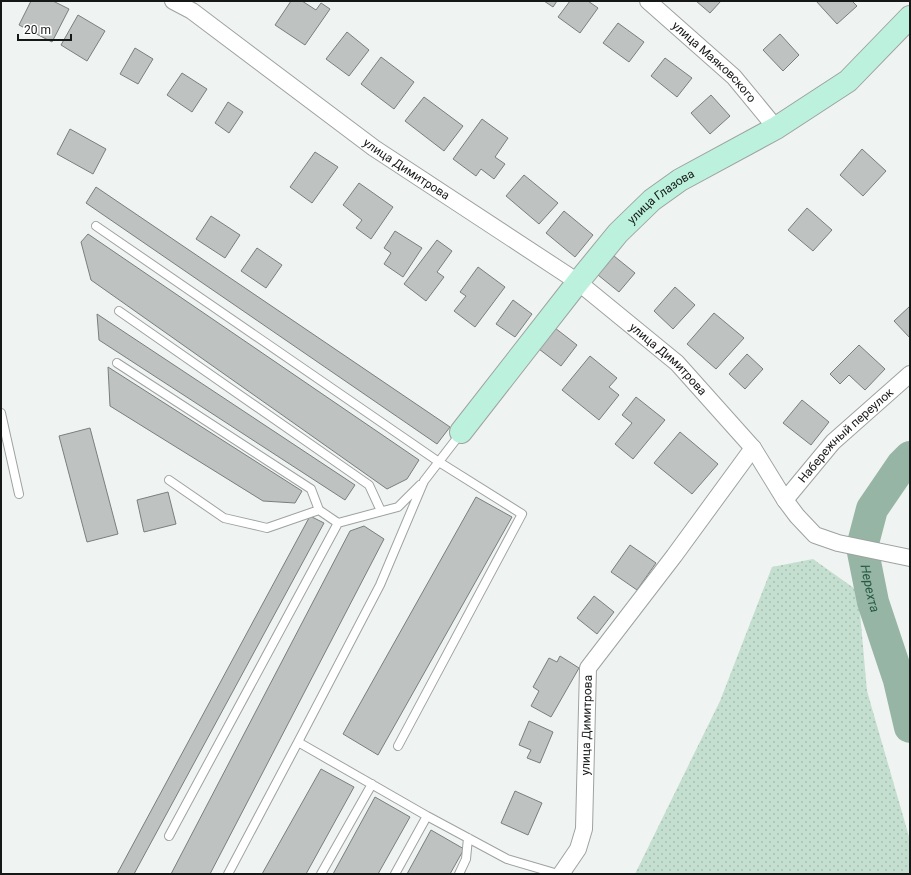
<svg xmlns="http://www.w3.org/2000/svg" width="911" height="875" viewBox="0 0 911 875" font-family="Roboto,sans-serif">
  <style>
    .grass { fill: url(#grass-dots) }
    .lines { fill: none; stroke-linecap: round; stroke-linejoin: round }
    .river { stroke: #97b5a5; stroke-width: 32 }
    .building { fill: #bec2c0; stroke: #7a7e7c }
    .lane-casing { stroke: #9ea2a0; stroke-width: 10 }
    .street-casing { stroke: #9ea2a0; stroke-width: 18 }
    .secondary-casing { stroke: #9ea2a0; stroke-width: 24 }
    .lane { stroke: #fff; stroke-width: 8 }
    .street { stroke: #fff; stroke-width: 16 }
    .secondary { stroke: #bbf1dd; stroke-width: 22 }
    .labels { text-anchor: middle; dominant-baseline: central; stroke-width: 3.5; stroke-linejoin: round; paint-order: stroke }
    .street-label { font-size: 12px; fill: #161817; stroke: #fff }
    .water-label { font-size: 13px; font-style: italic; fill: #235941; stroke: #fff }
  </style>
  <defs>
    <pattern id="grass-dots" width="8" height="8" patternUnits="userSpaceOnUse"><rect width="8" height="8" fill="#c4dfd0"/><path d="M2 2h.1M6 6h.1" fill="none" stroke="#a8bfb2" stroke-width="1.8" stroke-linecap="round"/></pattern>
  </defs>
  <rect width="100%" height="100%" fill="#eff3f1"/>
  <path class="grass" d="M 813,559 L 858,591 L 867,691 L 910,840 L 910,874 L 635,874 L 720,701 L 772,567 Z"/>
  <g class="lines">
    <path class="river" id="s1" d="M 910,457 L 902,465 L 872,509 L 862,547 L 873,602 L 899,680 L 910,727"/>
  </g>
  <path class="building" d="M 31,1 L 53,1 L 69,9 L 52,42 L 19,25 Z
    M 291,1 L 302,1 L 316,10 L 321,3 L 330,9 L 305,45 L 275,25 Z
    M 544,1 L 557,1 L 553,7 Z
    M 570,1 L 588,1 L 598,8 L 580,33 L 558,17 Z
    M 696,1 L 721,1 L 710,13 Z
    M 816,1 L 852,1 L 857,6 L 837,24 Z
    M 78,15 L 105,31 L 87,61 L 61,45 Z
    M 618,23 L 644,42 L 629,62 L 603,43 Z
    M 347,32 L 369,50 L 349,76 L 326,59 Z
    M 780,34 L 799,55 L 783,71 L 763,50 Z
    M 135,48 L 153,59 L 138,84 L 120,74 Z
    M 381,57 L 414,82 L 394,109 L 361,84 Z
    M 665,58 L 692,78 L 677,97 L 651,76 Z
    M 182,73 L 207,89 L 192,112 L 167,95 Z
    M 711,95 L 730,116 L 710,134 L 691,113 Z
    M 424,97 L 463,126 L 444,151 L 405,121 Z
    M 228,102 L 243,112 L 229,133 L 215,123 Z
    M 482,119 L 508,138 L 495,157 L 505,164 L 494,179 L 481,169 L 476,176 L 453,159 Z
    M 70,129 L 106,149 L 93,174 L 57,154 Z
    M 862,149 L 886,171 L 863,196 L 840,175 Z
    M 315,152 L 338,167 L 312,203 L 290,187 Z
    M 524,175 L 558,203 L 539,224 L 506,196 Z
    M 359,183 L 393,207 L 371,239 L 356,228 L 362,220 L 343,205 Z
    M 96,187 L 450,427 L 437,444 L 86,203 Z
    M 807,208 L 832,230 L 813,251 L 788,230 Z
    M 564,211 L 593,235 L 575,257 L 546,233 Z
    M 211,216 L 240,235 L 225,258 L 196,239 Z
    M 395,231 L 422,248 L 403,277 L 384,264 L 391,253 L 384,248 Z
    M 88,234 L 419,460 L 407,479 L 387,489 L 91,280 L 81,242 Z
    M 437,240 L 452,251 L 437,272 L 444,277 L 426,301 L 404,284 Z
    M 257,248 L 282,265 L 266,288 L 241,271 Z
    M 614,256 L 635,273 L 619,292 L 598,275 Z
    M 478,267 L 505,287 L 475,327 L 454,311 L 466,296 L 460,292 Z
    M 675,287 L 695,305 L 673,329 L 654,311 Z
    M 513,300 L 532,314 L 515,337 L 496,324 Z
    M 910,306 L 910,338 L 894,321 Z
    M 714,313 L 744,338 L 716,369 L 687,344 Z
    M 97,314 L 355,485 L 345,500 L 99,340 Z
    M 555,328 L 577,345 L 561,366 L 539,349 Z
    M 859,345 L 885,369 L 865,390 L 849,375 L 840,384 L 830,374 Z
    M 747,354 L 763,369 L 745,389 L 729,374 Z
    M 590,356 L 617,378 L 609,387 L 619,395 L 599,420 L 562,390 Z
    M 108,367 L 302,491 L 295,503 L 263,501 L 110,406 Z
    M 636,397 L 665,420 L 633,459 L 615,444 L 632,423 L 622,415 Z
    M 802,400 L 829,422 L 811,445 L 783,423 Z
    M 90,428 L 118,534 L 87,542 L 59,436 Z
    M 680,432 L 718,464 L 692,494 L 654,463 Z
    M 168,492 L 176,524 L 144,532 L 137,500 Z
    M 476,497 L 512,517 L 378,755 L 343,734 Z
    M 310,516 L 324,523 L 134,874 L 117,874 Z
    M 364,526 L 384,539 L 210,874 L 171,874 L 350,531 Z
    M 630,545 L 656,563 L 637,590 L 611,572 Z
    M 594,596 L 614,612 L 597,634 L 577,618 Z
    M 560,656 L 579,668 L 551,717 L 531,706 L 539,691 L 533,687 L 549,658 L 557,662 Z
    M 529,721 L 553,732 L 540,763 L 527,758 L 531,750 L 519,745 Z
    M 321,769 L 354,787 L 306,874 L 262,874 Z
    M 515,791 L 542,803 L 528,835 L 501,823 Z
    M 375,797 L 410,817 L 378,874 L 333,874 Z
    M 431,830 L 464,849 L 450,874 L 407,874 Z"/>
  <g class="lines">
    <defs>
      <path id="lane" d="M 96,226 L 439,462 L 522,514 L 398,746
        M 119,311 L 369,485 L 381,511
        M 117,363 L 311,489 L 319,510
        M 1,413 L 19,494
        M 169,480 L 224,518 L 267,528 L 319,510 L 338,523 L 398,507 L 420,485
        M 298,742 L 427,816 L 507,859 L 558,874
        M 169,836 L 338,523
        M 228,874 L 298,742 L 380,585 L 424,481 L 461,433
        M 321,874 L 372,784
        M 395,874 L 427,816
        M 459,874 L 466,859 L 468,838"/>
      <g id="street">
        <path id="s2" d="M 173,1 L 192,11 L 374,148 L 578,282 L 677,363 L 753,448 L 785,500 L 797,516 L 815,535 L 838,543 L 910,558"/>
        <path id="s3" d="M 648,1 L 734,77 L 776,128"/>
        <path id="s4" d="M 785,500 L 833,442 L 910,374"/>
        <path id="s5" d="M 561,874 L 578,849 L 584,829 L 588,668 L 674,556 L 753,448"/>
      </g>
      <g id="secondary">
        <path id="s6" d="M 461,432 L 578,282 L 618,233 L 652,200 L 680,180 L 776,128 L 848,81 L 910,17"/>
      </g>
    </defs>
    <use href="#lane" class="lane-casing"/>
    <use href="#street" class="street-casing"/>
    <use href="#secondary" class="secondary-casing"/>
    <use href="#lane" class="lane"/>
    <use href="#street" class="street"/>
    <use href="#secondary" class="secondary"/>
  </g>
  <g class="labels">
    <g class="street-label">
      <text stroke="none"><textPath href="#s3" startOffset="90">улица Маяковского</textPath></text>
      <text stroke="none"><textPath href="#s2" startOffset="288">улица Димитрова</textPath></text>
      <text stroke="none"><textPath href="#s6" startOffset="310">улица Глазова</textPath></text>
      <text stroke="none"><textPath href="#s2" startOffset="612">улица Димитрова</textPath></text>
      <text stroke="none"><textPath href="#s4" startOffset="89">Набережный переулок</textPath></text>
      <text stroke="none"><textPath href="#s5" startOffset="155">улица Димитрова</textPath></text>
    </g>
    <g class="water-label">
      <text stroke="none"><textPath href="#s1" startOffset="146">Нерехта</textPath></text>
    </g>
  </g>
  <rect width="911" height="875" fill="none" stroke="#161817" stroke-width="4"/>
  <path d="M18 34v6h53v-6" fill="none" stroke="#161817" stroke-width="2"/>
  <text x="24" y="34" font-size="12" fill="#161817" stroke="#ffffff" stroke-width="3" paint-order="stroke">20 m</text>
</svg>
